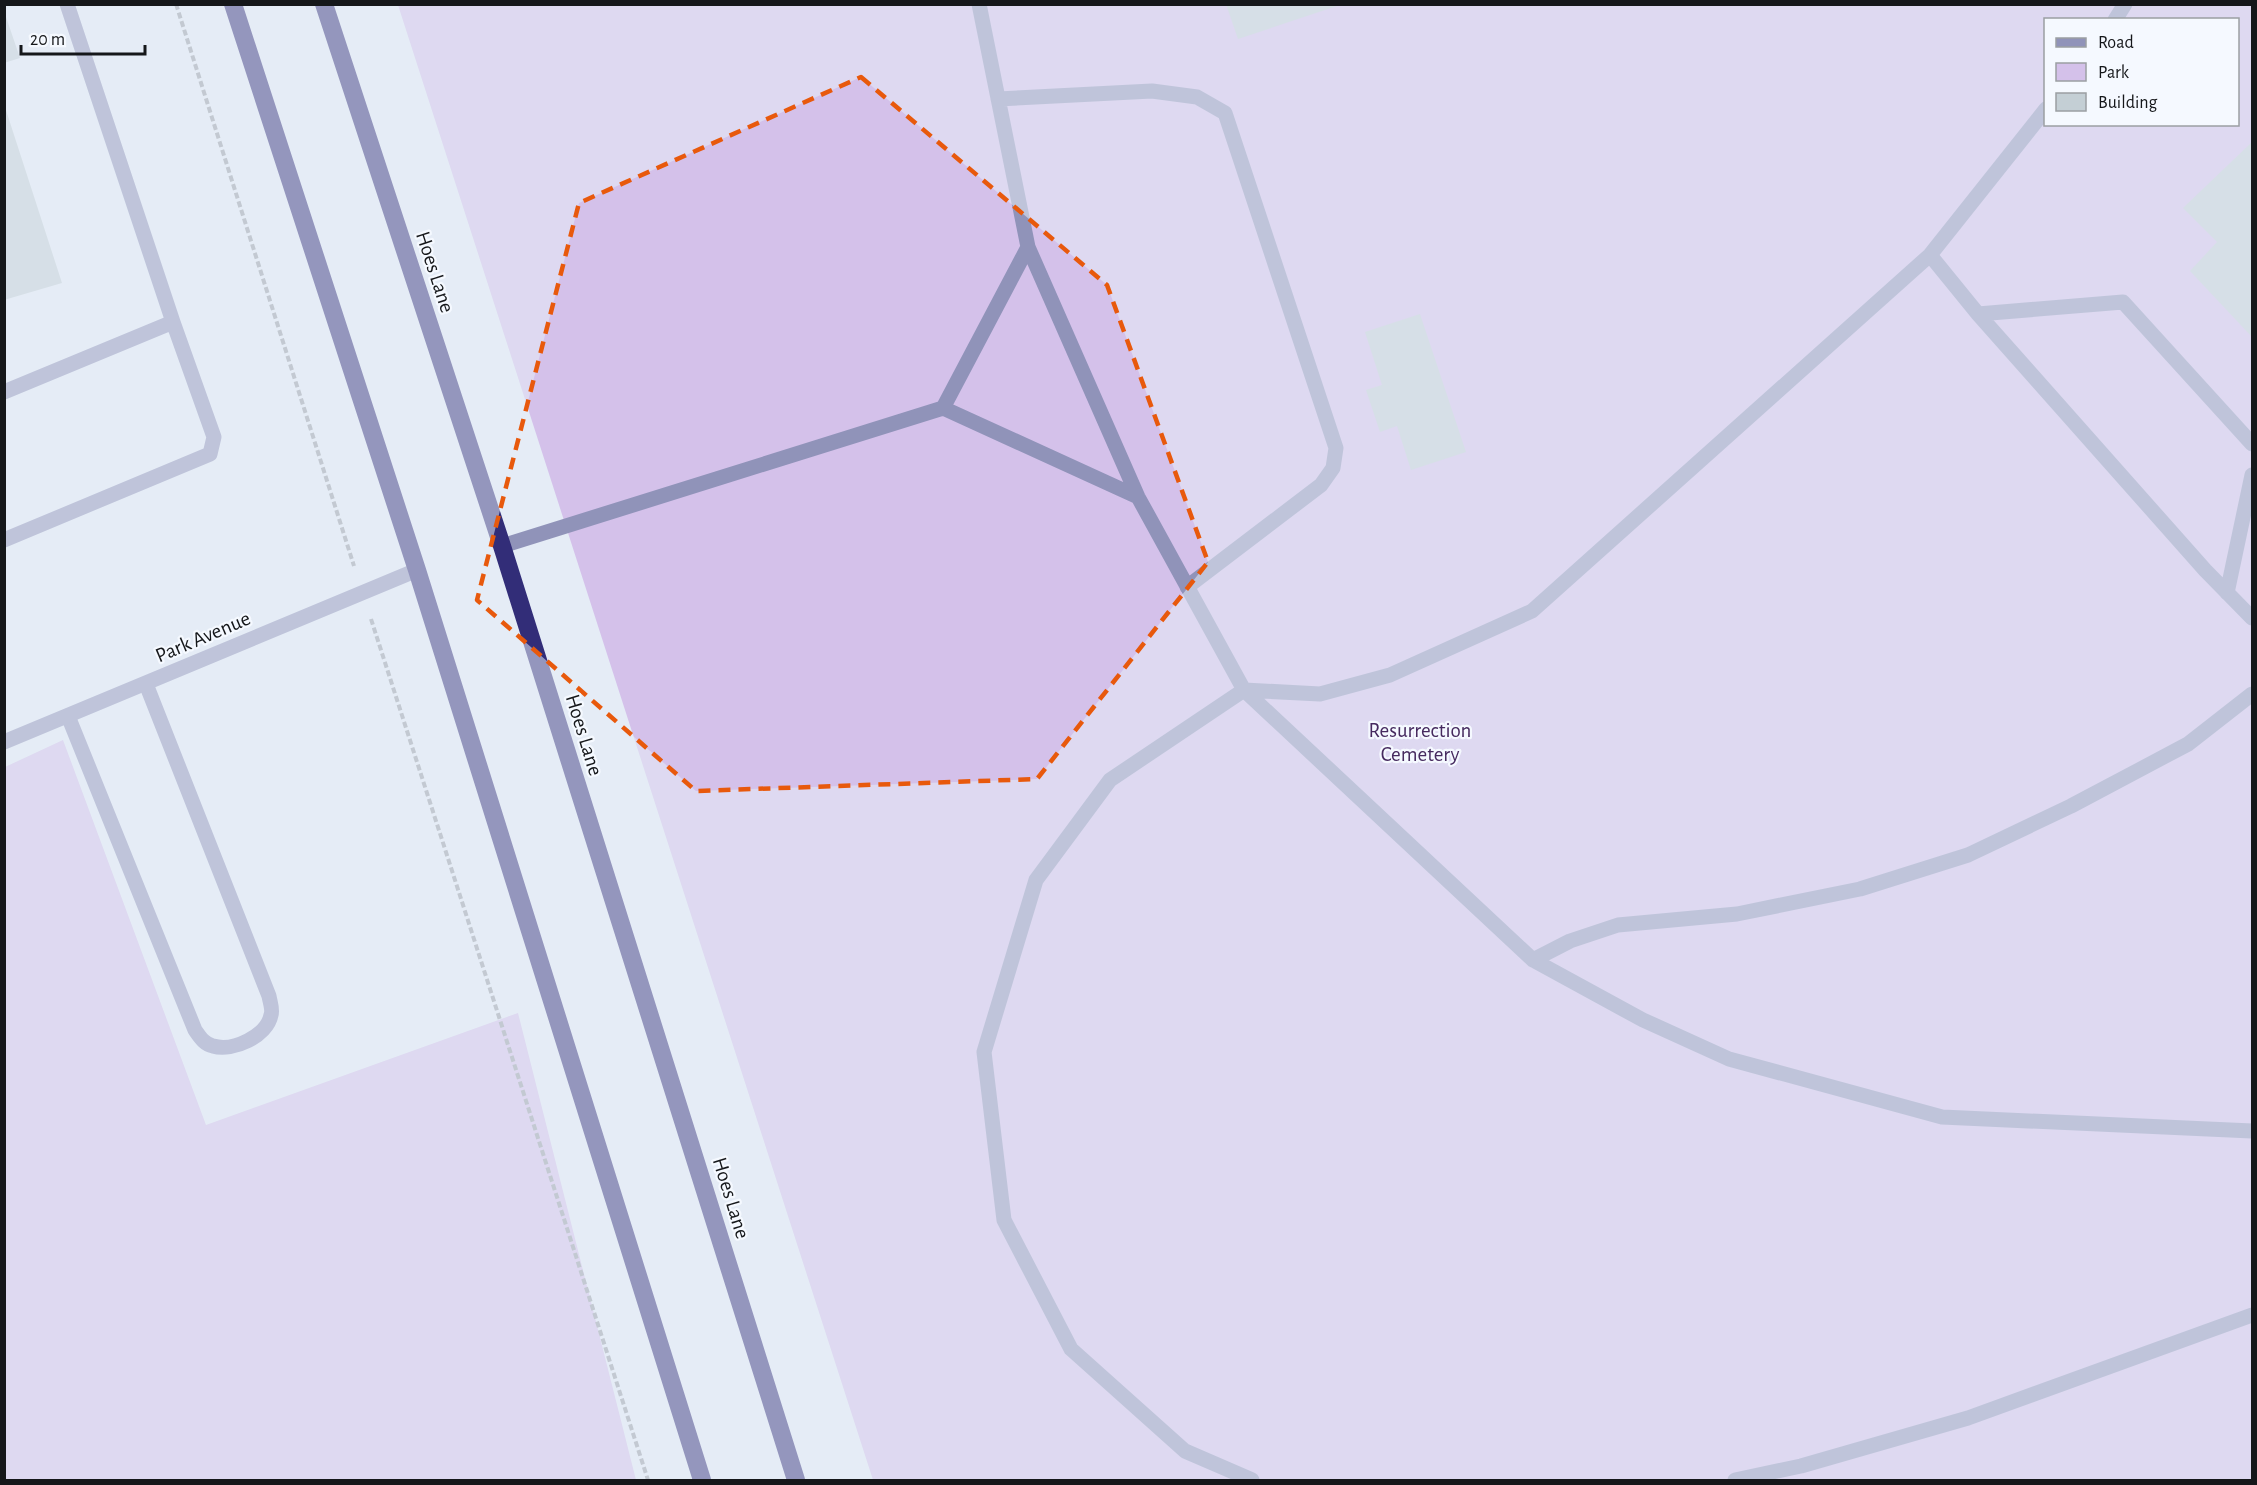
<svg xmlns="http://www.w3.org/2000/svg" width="2257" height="1485" viewBox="0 0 2257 1485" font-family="'Alegreya Sans',sans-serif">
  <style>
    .green { fill: #d4c1ea; fill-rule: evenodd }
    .building { fill: #c4cfd5 }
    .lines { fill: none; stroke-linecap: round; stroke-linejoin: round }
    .path { stroke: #999ea6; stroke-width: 4; stroke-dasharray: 6 3; stroke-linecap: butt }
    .lane { stroke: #9093b9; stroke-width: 15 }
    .street { stroke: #9093b9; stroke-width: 15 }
    .highway { stroke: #322d78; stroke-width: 18 }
    .marked { fill: none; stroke: #e8590c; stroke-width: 4.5; stroke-dasharray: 12 8; stroke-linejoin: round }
    .labels { text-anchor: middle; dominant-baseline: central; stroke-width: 4.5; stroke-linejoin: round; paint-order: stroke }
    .street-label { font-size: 21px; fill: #15171a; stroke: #f5f9ff }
    .park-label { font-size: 21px; fill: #462a5f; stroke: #f5f9ff }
  </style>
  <rect width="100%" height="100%" fill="#e5ecf6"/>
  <path class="green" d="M 398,5 L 2252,5 L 2252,1480 L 873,1480 ZM 2046,20 L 2238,20 L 2238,124 L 2046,124 Z
    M 63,740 L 206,1125 L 518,1013 L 636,1480 L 5,1480 L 5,767 Z"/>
  <path class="building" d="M 1226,4 L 1340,4 L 1340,5 L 1238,39 Z
    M 4,11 L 20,58 L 4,63 Z
    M 4,104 L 62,283 L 4,300 Z
    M 2252,142 L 2252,337 L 2190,271 L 2217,242 L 2183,208 Z
    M 1420,314 L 1466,452 L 1411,470 L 1397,426 L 1380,432 L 1366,390 L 1382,385 L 1365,332 Z"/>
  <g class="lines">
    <path class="path" d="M 176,4 L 354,566
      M 371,619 L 648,1480"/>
    <path class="lane" d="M 979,4 L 1028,247 L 1138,497 L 1244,690 L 1533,960 L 1643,1020 L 1729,1059 L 1942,1117 L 2252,1131
      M 2115,20 L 2125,4
      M 998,99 L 1152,91 L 1197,97 L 1225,113 L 1336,448 L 1333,468 L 1321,485 L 1187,587
      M 1930,255 L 1978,314 L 2205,570 L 2252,618
      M 1978,314 L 2123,302 L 2252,444
      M 4,392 L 173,322
      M 943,408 L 1028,247
      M 4,540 L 210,454 L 214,437 L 173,322 L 67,4
      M 502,546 L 943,408 L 1138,497
      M 2227,593 L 2252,475
      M 68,716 L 195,1030 C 200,1037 204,1044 213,1046 C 233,1052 267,1036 271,1015 C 273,1010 270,1002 269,996 L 146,684
      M 1533,960 L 1570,941 L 1618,925 L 1737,914 L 1860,889 L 1968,855 L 2071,806 L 2188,744 L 2252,694
      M 1252,1480 L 1185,1451 L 1071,1349 L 1004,1220 L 984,1052 L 1036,880 L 1110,780 L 1244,690 L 1320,694 L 1390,675 L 1532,611 L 1930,255 L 2046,109
      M 1735,1480 L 1801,1466 L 1968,1418 L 2252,1315"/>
    <path class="street" d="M 4,742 L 417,570"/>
    <path class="highway" d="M 233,4 L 417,570 L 702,1480
      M 324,4 L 502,546 L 796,1480"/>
  </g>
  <path d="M0 0H2257V1485H0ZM 861,77 L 1107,285 L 1208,562 L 1037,779 L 696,791 L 477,600 L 579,203 Z" fill="#e5ecf6" fill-opacity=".55" fill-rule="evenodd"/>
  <path class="marked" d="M 861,77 L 1107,285 L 1208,562 L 1037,779 L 696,791 L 477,600 L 579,203 Z"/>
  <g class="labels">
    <g class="street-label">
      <text transform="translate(435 272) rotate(72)">Hoes Lane</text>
      <text transform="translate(203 637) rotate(-23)">Park Avenue</text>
      <text transform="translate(584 735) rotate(73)">Hoes Lane</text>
      <text transform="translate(731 1198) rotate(73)">Hoes Lane</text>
    </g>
    <g class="park-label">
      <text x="1420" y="730">Resurrection<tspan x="1420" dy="24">Cemetery</tspan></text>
    </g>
  </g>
  <rect width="2257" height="1485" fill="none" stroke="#15171a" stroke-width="12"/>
  <rect x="2044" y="18" width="195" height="108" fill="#f5f9ff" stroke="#9b9fa3" stroke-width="1.5"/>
  <rect x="2056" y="38" width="30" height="9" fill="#9093b9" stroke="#9b9fa3" stroke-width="1.5"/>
  <text x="2098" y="48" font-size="18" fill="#15171a">Road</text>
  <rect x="2056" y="63" width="30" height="18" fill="#d4c1ea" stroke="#9b9fa3" stroke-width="1.5"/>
  <text x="2098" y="78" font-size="18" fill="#15171a">Park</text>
  <rect x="2056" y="93" width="30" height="18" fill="#c4cfd5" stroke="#9b9fa3" stroke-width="1.5"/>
  <text x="2098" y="108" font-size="18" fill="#15171a">Building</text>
  <path d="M21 45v9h124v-9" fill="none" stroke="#15171a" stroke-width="3"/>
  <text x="30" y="45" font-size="18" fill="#15171a" stroke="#f5f9ff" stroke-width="4.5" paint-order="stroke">20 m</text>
</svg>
